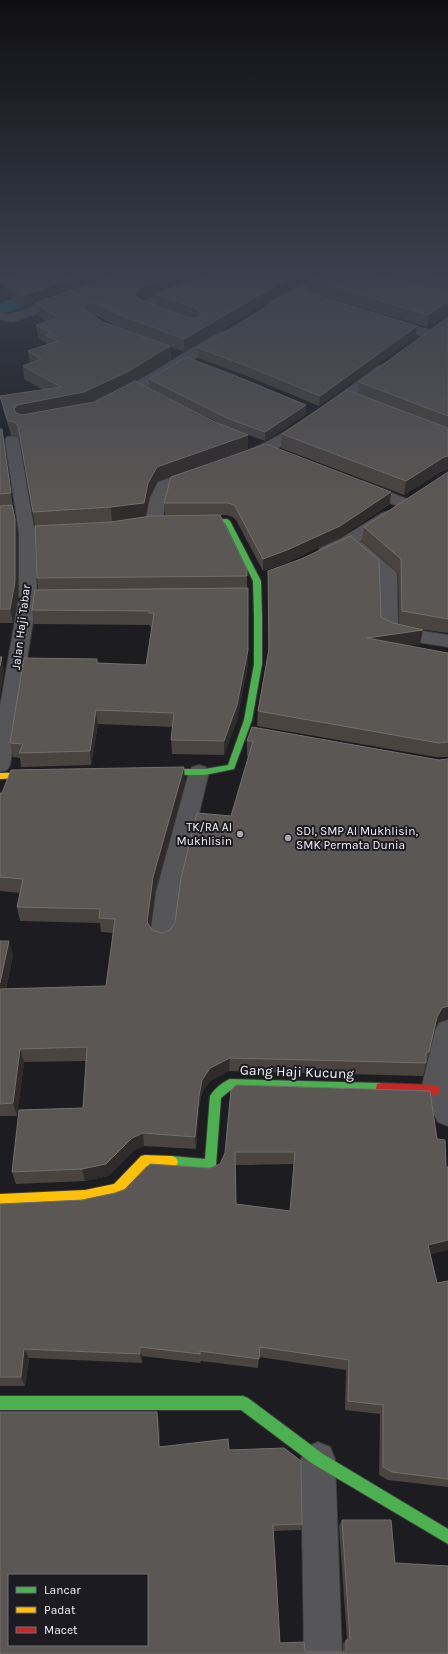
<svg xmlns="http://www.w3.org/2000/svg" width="448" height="1654" viewBox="0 0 448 1654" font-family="Karla,sans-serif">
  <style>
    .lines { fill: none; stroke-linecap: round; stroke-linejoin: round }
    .canal { fill: #066878; fill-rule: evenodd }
    .street-casing { stroke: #3a3a3c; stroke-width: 2 }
    .fast-casing { stroke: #3a3a3c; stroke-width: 2 }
    .slow-casing { stroke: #3a3a3c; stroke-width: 2 }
    .jam-casing { stroke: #3a3a3c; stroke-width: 2 }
    .street { fill: #565658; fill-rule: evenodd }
    .fast { fill: #4caf50; fill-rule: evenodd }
    .slow { fill: #ffc107; fill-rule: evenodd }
    .jam { fill: #c62828; fill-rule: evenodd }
    .wall { fill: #494440; fill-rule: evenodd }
    .shaded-wall { fill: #302c2b }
    .building { fill: #5b5754; stroke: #736f6d; fill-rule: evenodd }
    .poi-dot { fill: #a9a8ac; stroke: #1c1b21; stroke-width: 1.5 }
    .labels { text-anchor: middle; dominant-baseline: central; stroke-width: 4; stroke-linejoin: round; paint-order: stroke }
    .street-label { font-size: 12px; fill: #f4f3f8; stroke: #1c1b21 }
    .poi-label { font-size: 12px; fill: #f4f3f8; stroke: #1c1b21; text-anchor: end }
    .near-street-label { font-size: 14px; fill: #f4f3f8; stroke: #1c1b21 }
  </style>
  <rect width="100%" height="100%" fill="#1d1c20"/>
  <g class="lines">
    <path class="canal" d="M 87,275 L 113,275 L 110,279 L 0,315 L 0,303 Z"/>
    <defs>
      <path id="street" d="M 99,275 L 118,275 L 116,277 L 111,279 L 116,284 L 114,287 L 16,321 L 12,322 L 0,320 L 0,312 L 11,314 L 102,283 L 97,278 Z
        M 213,275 L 228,275 L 226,277 L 152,306 L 165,311 L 167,314 L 165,317 L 157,317 L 139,310 L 137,307 L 139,302 L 156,297 Z
        M 320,275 L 334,275 L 332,277 L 278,308 L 270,308 L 268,305 L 270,302 Z
        M 388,318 L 434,331 L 435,334 L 434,337 L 429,338 L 384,325 L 382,322 L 384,319 Z
        M 224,331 L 229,332 L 230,335 L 229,338 L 141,391 L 120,401 L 115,402 L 110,401 L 108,398 L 110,395 L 131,385 L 219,332 Z
        M 383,365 L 388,366 L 390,369 L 388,372 C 362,391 267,467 239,460 L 236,457 L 239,454 C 290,435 334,398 378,366 Z
        M 12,436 L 17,437 L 19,440 L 34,528 L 64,526 L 70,528 L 72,531 L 70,534 L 35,538 L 37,597 L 10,765 L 7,770 L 0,772 L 0,706 L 19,597 L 19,533 L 5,440 L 7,437 Z
        M 198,468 L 203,470 L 206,473 L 203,476 L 170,488 C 164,500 165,517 160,525 L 132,530 L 126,528 L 124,525 L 126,522 L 146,518 L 150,498 L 158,482 Z
        M 362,481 L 412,501 L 414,504 L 412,507 L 406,509 L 400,507 L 356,489 L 354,486 L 356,483 Z
        M 388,511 L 394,513 L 396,516 L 394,519 L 359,542 L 362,542 L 397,573 L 398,627 L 448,635 L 448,647 C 434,644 387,640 380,630 L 379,575 L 349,548 L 332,556 L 326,557 L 320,556 L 318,552 L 320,548 L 340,539 L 382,513 Z
        M 199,765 L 206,767 L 209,772 L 180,892 L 174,936 L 170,943 L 162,946 L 154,943 L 150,936 L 156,892 L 189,772 L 192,767 Z
        M 448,1020 L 448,1126 L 438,1122 L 421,1090 L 435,1031 L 439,1023 Z
        M 318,1442 L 330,1447 L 335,1459 L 342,1654 L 304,1654 L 301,1459 L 306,1447 Z"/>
      <path id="fast" d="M 227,519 L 230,521 L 261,581 L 262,616 L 262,664 L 252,720 L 234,769 L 205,775 L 155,775 L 151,772 L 155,769 L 205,769 L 228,765 L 244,720 L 254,664 L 254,616 L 253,581 L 225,523 L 193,524 L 190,522 L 193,520 Z
        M 230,1079 L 381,1083 L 385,1084 L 386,1088 L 385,1092 L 381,1093 L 232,1089 L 221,1098 L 216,1165 L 214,1169 L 210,1171 L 172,1168 L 168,1166 L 166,1162 L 168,1158 L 172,1156 L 205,1159 L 210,1096 C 214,1089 223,1082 230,1079 Z
        M 0,1396 L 243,1396 L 248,1398 L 323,1454 L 448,1529 L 448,1544 L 313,1464 L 241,1410 L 0,1410 Z"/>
      <path id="slow" d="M 39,772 L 43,775 L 42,777 L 0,779 L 0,773 Z
        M 145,1155 L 172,1156 L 176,1158 L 178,1162 L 176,1166 L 172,1168 L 147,1166 L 121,1193 L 117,1195 L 85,1202 L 0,1206 L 0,1194 L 85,1190 L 114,1184 L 141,1156 Z"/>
      <path id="jam" d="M 381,1083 L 434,1085 L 438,1086 L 440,1090 L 438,1094 L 434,1095 L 381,1093 L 377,1092 L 376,1088 L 377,1084 Z"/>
    </defs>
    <use href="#street" class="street-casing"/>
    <use href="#fast" class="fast-casing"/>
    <use href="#slow" class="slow-casing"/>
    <use href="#jam" class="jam-casing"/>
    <use href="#street" class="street"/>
    <use href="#fast" class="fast"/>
    <use href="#slow" class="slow"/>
    <use href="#jam" class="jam"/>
  </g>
  <path class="wall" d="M 0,275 L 99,275 L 99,281 L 113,276 L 113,275 L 448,275 L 448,303 L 443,316 L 427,327 L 308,292 L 309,279 L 316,275 L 289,289 L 184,352 L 170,347 L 171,359 L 130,384 L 92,402 L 215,422 L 225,426 L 149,388 L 149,379 L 306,414 L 265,441 L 233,429 L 248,435 L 248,449 L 158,481 L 149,497 L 145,517 L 112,522 L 56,525 L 247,576 L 248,664 L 237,720 L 224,755 L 172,754 L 171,740 L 173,727 L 98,724 L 91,765 L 21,767 L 20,758 L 13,757 L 10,743 L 97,659 L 98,663 L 146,665 L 152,627 L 150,627 L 150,625 L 34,624 L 32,610 L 38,589 L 37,578 L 35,526 L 20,440 L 17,436 L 11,435 L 3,409 L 0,396 L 43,390 L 24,379 L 23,366 L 30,363 L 28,351 L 46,345 L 46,342 L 38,338 L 36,325 L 47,322 L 37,315 L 35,304 L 25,308 L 5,295 L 0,296 ZM 156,295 L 156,306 L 141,300 ZM 93,316 L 97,316 L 118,327 L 142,336 L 105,323 Z
    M 448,317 L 448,469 L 442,471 L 404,495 L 281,448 L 282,434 L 358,394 L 359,382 Z
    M 416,336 L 319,406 L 247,376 L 198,358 L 198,348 Z
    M 0,429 L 2,429 L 13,507 L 18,533 L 18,597 L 13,623 L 0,623 Z
    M 448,472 L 448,633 L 419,629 L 423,630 L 420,644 L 408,646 L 448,653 L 448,757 L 436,757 L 257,726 L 258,711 L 268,653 L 268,571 L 381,617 L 393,623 L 399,625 L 398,573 L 362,541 L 364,527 Z
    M 171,477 L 390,504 L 339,538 L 286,563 L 263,571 L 236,520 L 233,517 L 227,515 L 165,515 L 164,503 Z
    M 252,727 L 439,760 L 448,759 L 448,1019 L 439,1022 L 435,1029 L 423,1076 L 229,1071 L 210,1081 L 202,1092 L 199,1108 L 196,1149 L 144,1146 L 134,1150 L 108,1176 L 85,1181 L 16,1184 L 12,1172 L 83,1108 L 86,1061 L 24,1062 L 17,1116 L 0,1116 L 0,941 L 13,955 L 6,989 L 106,986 L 113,933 L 101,932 L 100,923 L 20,921 L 17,907 L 20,893 L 0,891 L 0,793 L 185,781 L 155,892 L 150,926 L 152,930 L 162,933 L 170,930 L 231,816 L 249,756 L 247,756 L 247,741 Z
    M 231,1090 L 430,1255 L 437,1283 L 448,1281 L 448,1487 L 388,1480 L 379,1475 L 380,1414 L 345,1410 L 346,1370 L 259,1357 L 258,1368 L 201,1361 L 200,1363 L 142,1356 L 142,1363 L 29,1358 L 25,1386 L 0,1386 L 0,1204 L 82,1200 L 115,1193 L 210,1168 L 220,1164 L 225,1153 ZM 294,1164 L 290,1211 L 236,1204 L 235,1165 Z
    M 159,1420 L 160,1447 L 229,1450 L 302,1524 L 301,1530 L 273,1531 L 280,1643 L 305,1651 L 306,1652 L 343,1652 L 343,1643 L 347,1640 L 339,1526 L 342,1520 L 395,1563 L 448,1654 L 0,1654 Z"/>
  <path class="shaded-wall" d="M 0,275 L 23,275 L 0,279 Z
    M 85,275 L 99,275 L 99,282 L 35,303 L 35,304 L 25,308 L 23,295 Z
    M 177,275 L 210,275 L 156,294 L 156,295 L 138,301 L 135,294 L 137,289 Z
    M 294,275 L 318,275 L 289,289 L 184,352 L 184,339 Z
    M 3,283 L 5,295 L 0,296 L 0,284 Z
    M 87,303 L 88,316 L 84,307 Z
    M 445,303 L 448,303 L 448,315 L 443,316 L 427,327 L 428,315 Z
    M 417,326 L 416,336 L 319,406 L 320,396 Z
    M 170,346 L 171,359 L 130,384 L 86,406 L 16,422 L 14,409 L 17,405 Z
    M 306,405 L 306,414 L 265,441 L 265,432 Z
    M 248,435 L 248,449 L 158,481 L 149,497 L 145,517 L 112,522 L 111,507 L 148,483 L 157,467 Z
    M 448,456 L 448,469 L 442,471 L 404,495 L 406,481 L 444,457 Z
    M 391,492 L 390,504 L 339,538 L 286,563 L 263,571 L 263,559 Z
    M 15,519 L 18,533 L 18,597 L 13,623 L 10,609 Z
    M 423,630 L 420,644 L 365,653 L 367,638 Z
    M 248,650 L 248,664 L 237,720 L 224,755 L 224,741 Z
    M 2,657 L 4,672 L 0,697 L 0,666 Z
    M 96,710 L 98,724 L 91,765 L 90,751 Z
    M 184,767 L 185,781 L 155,892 L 149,936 L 147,922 L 153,877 Z
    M 9,941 L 13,955 L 3,1002 L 0,993 L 0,983 Z
    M 448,1006 L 448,1019 L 439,1022 L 434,1030 L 437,1017 L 442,1008 Z
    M 20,1049 L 24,1062 L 17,1116 L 13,1103 Z
    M 230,1058 L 229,1071 L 210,1081 L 202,1092 L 199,1108 L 196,1149 L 195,1137 L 199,1096 L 202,1080 L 210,1068 Z
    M 143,1133 L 144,1146 L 134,1150 L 108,1176 L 85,1181 L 82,1169 L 132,1138 Z
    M 448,1240 L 448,1250 L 424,1256 L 428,1245 Z
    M 140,1347 L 142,1356 L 142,1363 L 140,1354 Z
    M 24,1349 L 29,1358 L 25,1386 L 21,1377 Z
    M 157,1412 L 159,1420 L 160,1455 L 159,1447 Z"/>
  <path class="building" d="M 12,275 L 85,275 L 23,295 L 3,283 L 0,284 L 0,278 Z
    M 115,275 L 177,275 L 137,289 L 135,294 L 138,299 L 189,318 L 198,318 L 201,314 L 198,309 L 156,294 L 205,275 L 294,275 L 184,339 L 117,314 L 96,303 L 87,303 L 84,307 L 86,311 L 105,323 L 170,346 L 129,371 L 84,392 L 17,405 L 14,409 L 16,413 L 22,415 L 94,402 L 135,381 L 215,422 L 248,435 L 157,467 L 148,483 L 144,503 L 111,507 L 33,512 L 18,426 L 15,422 L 8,421 L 0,396 L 61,387 L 23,366 L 41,359 L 28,351 L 58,341 L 45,335 L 51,333 L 36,325 L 58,318 L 35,303 L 114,276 Z
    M 318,275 L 374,275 L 448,293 L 448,303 L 445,303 L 428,315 L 309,279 Z
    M 416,275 L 448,275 L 448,282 Z
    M 296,289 L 417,326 L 320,396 L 247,366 L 198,348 Z
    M 448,317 L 448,416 L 359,382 Z
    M 186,357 L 236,376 L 306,405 L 265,432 L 227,418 L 149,379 Z
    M 347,390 L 448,428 L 448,456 L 444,457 L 406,481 L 282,434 Z
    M 0,429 L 2,429 L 11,493 L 0,494 Z
    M 266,444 L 391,492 L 340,526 L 287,550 L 263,559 L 236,508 L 234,505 L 228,503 L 164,503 L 171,477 Z
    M 448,472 L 448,619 L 402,611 L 401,559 L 364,527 Z
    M 12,505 L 15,519 L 15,582 L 10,609 L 0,609 L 0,506 Z
    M 220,515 L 247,569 L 247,576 L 37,578 L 35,526 L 111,522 L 151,516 Z
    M 350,536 L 379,560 L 381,617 L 393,623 L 423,630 L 367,638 L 448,653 L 448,742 L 439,743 L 258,711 L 269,649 L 268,571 L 301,559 Z
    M 248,588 L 248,650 L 237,705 L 224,741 L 171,740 L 174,713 L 96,710 L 90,751 L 19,753 L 23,744 L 10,743 L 24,658 L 97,659 L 97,663 L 146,665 L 154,613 L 149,613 L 149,611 L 32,610 L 35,590 Z
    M 0,657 L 2,657 L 0,666 Z
    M 252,727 L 439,760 L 448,759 L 448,1006 L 442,1008 L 437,1017 L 429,1052 L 426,1052 L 426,1063 L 230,1058 L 210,1068 L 202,1080 L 199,1096 L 195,1137 L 143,1133 L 132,1138 L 106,1164 L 82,1169 L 12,1172 L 19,1110 L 83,1108 L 87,1047 L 20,1049 L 13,1103 L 0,1104 L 0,989 L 106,986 L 115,919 L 99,918 L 100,909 L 17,907 L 23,879 L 0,877 L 0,793 L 2,793 L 11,770 L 184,767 L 153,877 L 147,922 L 152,930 L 162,933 L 170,930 L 175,922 L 181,878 L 197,813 L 231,816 L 253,741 L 247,741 Z
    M 0,941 L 9,941 L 0,983 Z
    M 236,1085 L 430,1091 L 437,1139 L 445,1140 L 446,1167 L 448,1167 L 448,1240 L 428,1245 L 437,1283 L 448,1281 L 448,1479 L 392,1472 L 383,1467 L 383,1405 L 348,1401 L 349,1360 L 260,1347 L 259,1359 L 200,1351 L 200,1354 L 140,1347 L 140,1354 L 24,1349 L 21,1377 L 0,1377 L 0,1204 L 82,1200 L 115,1193 L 126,1189 L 150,1164 L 210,1168 L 220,1164 L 225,1153 L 231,1090 ZM 235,1152 L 295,1152 L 290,1211 L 236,1204 Z
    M 0,1412 L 157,1412 L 159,1447 L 228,1439 L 229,1450 L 284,1448 L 301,1461 L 302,1524 L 273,1525 L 280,1643 L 304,1642 L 305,1651 L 306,1652 L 346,1652 L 346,1640 L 350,1640 L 342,1520 L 391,1520 L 395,1563 L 448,1566 L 448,1654 L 0,1654 ZM 9,1575 L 147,1575 L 147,1645 L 9,1645 Z"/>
  <linearGradient id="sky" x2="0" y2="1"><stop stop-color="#100f12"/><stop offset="0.54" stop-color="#3a404e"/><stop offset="1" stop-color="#3a404e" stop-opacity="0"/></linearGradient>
  <rect width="448" height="506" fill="url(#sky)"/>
  <g class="poi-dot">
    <circle cx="240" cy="834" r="4"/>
    <circle cx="288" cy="838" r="4"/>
  </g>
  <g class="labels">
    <g class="street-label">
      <text transform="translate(21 627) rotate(-83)">Jalan Haji Tabar</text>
    </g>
    <g class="poi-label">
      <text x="232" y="827">TK/RA Al<tspan x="232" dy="14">Mukhlisin</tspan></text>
      <text x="296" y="831" text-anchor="start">SDI, SMP Al Mukhlisin,<tspan x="296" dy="14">SMK Permata Dunia</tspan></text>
    </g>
    <g class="near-street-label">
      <text transform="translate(297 1072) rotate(2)">Gang Haji Kucung</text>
    </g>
  </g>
  <rect x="8" y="1574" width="140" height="72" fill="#1c1b21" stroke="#727177"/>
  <rect x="16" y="1587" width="20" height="6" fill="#4caf50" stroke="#727177"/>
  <text x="44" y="1594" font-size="12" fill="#f4f3f8">Lancar</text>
  <rect x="16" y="1607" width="20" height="6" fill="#ffc107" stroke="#727177"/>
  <text x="44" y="1614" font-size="12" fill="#f4f3f8">Padat</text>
  <rect x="16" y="1627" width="20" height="6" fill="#c62828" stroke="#727177"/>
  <text x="44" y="1634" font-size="12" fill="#f4f3f8">Macet</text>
</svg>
